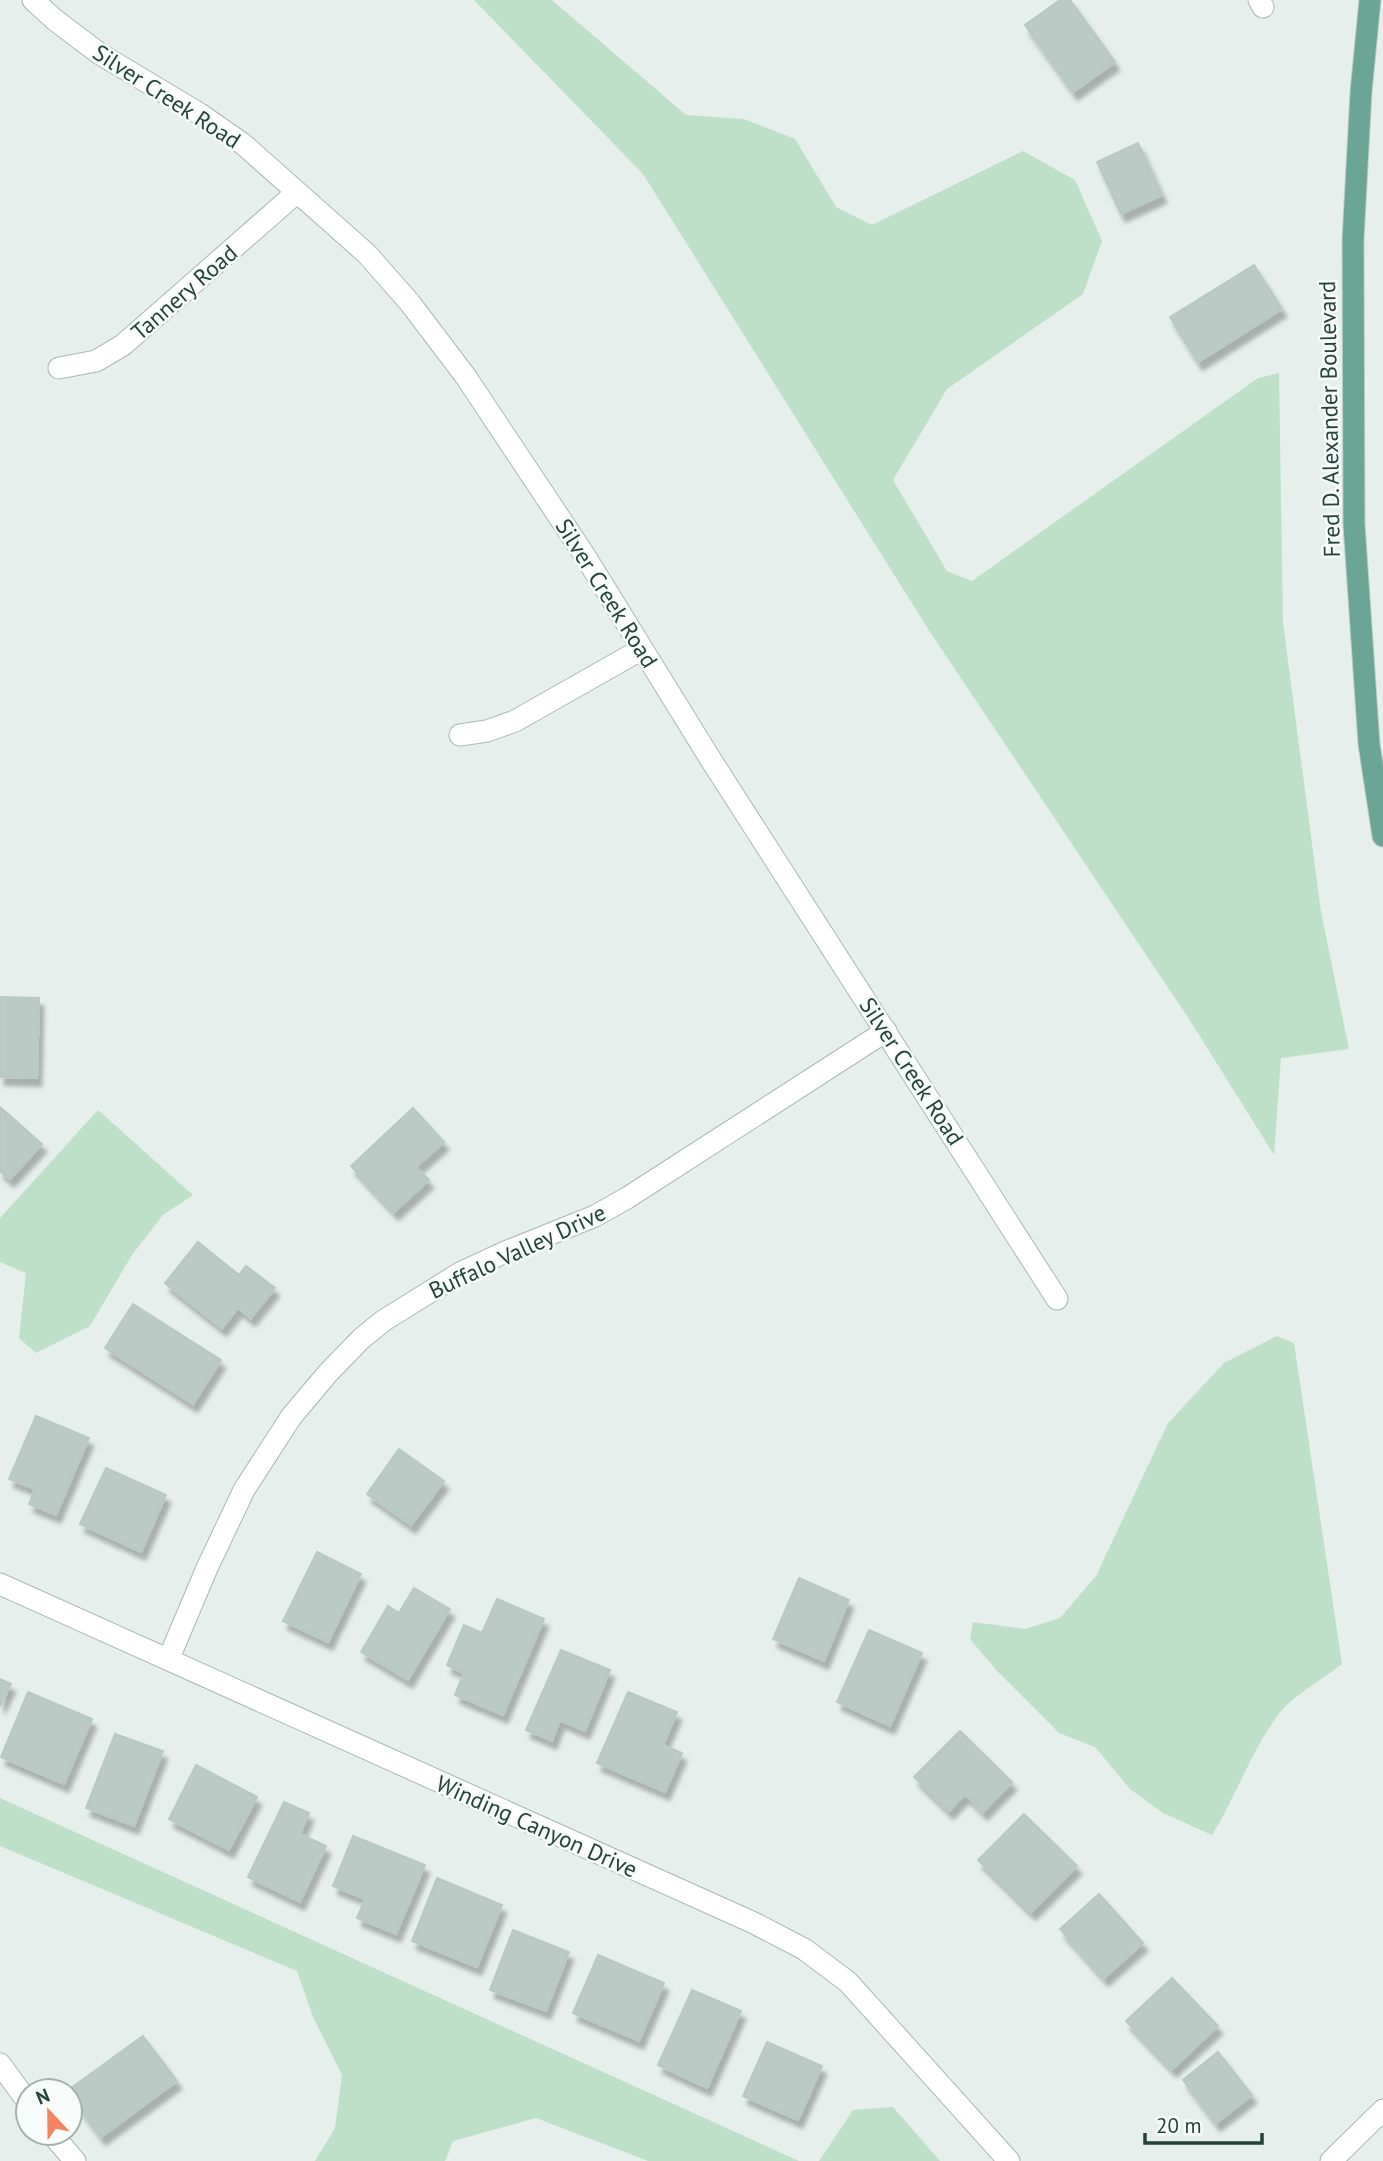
<svg xmlns="http://www.w3.org/2000/svg" width="1383" height="2161" viewBox="0 0 1383 2161" font-family="'PT Sans',sans-serif">
  <style>
    .green { fill: #bfe0c8 }
    .building { fill: #bbcac4; stroke: #b8c9c2; stroke-width: 2; filter: url(#shadow) }
    .lines { fill: none; stroke-linecap: round; stroke-linejoin: round }
    .minor-casing { stroke: #a8b8b2; stroke-width: 23 }
    .major-casing { stroke: #c2cac8; stroke-width: 23 }
    .minor { stroke: #fff; stroke-width: 21 }
    .major { stroke: #6aa596; stroke-width: 21 }
    .labels { text-anchor: middle; dominant-baseline: central; stroke-width: 5; stroke-linejoin: round; paint-order: stroke }
    .street-label { font-size: 23px; fill: #24423a; stroke: #f7fbf9 }
  </style>
  <defs>
    <filter id="shadow"><feDropShadow dx="4.5" dy="8" stdDeviation="2" flood-color="#0004"/></filter>
  </defs>
  <rect width="100%" height="100%" fill="#e6efeb"/>
  <path class="green" d="M 474,0 L 552,0 L 686,115 L 744,119 L 795,139 L 836,207 L 872,225 L 1023,151 L 1075,180 L 1102,241 L 1083,294 L 947,389 L 893,480 L 947,571 L 972,581 L 1258,378 L 1279,373 L 1283,623 L 1321,912 L 1349,1049 L 1281,1058 L 1274,1155 L 1189,1019 L 930,632 L 643,174 Z
    M 98,1110 L 193,1195 L 163,1215 L 132,1255 L 90,1326 L 36,1353 L 19,1338 L 26,1273 L 0,1262 L 0,1218 Z
    M 1277,1336 L 1294,1343 L 1342,1664 C 1325,1677 1294,1696 1281,1711 C 1252,1748 1237,1795 1212,1835 L 1163,1813 L 1130,1789 L 1095,1747 L 1059,1733 L 997,1671 L 970,1639 L 973,1622 L 1025,1629 L 1060,1618 L 1096,1576 L 1168,1423 L 1224,1363 Z
    M 0,1798 L 799,2161 L 648,2161 L 536,2118 L 453,2141 L 445,2161 L 315,2161 L 335,2128 L 342,2075 L 313,2017 L 297,1971 L 0,1846 Z
    M 893,2107 L 940,2161 L 819,2161 L 853,2110 Z"/>
  <path class="building" d="M 1060,0 L 1070,0 L 1115,62 L 1073,92 L 1025,25 Z
    M 1138,143 L 1162,195 L 1121,214 L 1097,162 Z
    M 1254,265 L 1282,309 L 1198,362 L 1170,317 Z
    M 0,997 L 39,998 L 37,1078 L 0,1077 Z
    M 0,1107 L 42,1144 L 10,1179 L 0,1171 Z
    M 413,1108 L 444,1142 L 416,1167 L 429,1180 L 394,1212 L 351,1166 Z
    M 198,1242 L 239,1275 L 246,1266 L 275,1288 L 251,1318 L 238,1308 L 222,1328 L 165,1283 Z
    M 133,1304 L 221,1360 L 193,1404 L 105,1348 Z
    M 36,1416 L 89,1438 L 56,1515 L 29,1504 L 35,1489 L 9,1479 Z
    M 399,1449 L 444,1481 L 411,1525 L 367,1494 Z
    M 106,1468 L 166,1495 L 141,1552 L 80,1524 Z
    M 317,1552 L 361,1574 L 328,1642 L 283,1621 Z
    M 799,1578 L 849,1600 L 824,1661 L 773,1639 Z
    M 414,1588 L 450,1609 L 408,1680 L 361,1652 L 388,1606 L 399,1613 Z
    M 497,1599 L 544,1619 L 503,1715 L 455,1695 L 464,1673 L 447,1665 L 464,1625 L 482,1633 Z
    M 869,1630 L 922,1653 L 890,1726 L 837,1702 Z
    M 561,1650 L 610,1670 L 585,1731 L 560,1720 L 552,1741 L 526,1730 Z
    M 0,1679 L 11,1684 L 0,1706 Z
    M 28,1692 L 92,1719 L 64,1784 L 1,1757 Z
    M 628,1692 L 677,1712 L 663,1745 L 682,1753 L 665,1792 L 597,1763 Z
    M 960,1731 L 1012,1782 L 983,1812 L 965,1794 L 949,1811 L 914,1777 Z
    M 115,1734 L 163,1751 L 134,1826 L 86,1808 Z
    M 196,1765 L 257,1797 L 229,1850 L 169,1819 Z
    M 284,1802 L 309,1813 L 300,1834 L 326,1846 L 300,1902 L 248,1877 Z
    M 1024,1814 L 1077,1866 L 1031,1912 L 978,1860 Z
    M 353,1836 L 425,1865 L 396,1934 L 357,1918 L 365,1899 L 333,1886 Z
    M 437,1878 L 502,1905 L 477,1967 L 412,1941 Z
    M 1099,1894 L 1143,1943 L 1104,1978 L 1060,1929 Z
    M 513,1930 L 569,1952 L 546,2011 L 490,1990 Z
    M 598,1955 L 664,1983 L 639,2041 L 573,2013 Z
    M 1172,1978 L 1218,2026 L 1172,2069 L 1126,2021 Z
    M 692,1990 L 741,2011 L 707,2088 L 658,2065 Z
    M 143,2036 L 177,2081 L 101,2137 L 70,2095 L 70,2091 L 67,2091 Z
    M 767,2042 L 822,2066 L 798,2120 L 743,2096 Z
    M 1218,2052 L 1252,2095 L 1216,2123 L 1183,2080 Z"/>
  <g class="lines">
    <defs>
      <path id="minor" d="M 33,0 L 55,20 L 100,54 L 200,114 L 243,144 L 367,254 L 410,303 L 466,377 L 585,556 L 711,760 L 1057,1299
        M 1259,0 L 1263,7
        M 59,368 L 96,361 L 123,345 L 296,193
        M 460,735 L 487,731 L 515,721 L 642,649
        M 0,1584 L 754,1923 L 804,1949 L 848,1982 L 1009,2161
        M 169,1658 L 207,1568 L 244,1490 L 291,1417 L 328,1373 L 361,1339 L 383,1321 L 460,1273 L 503,1253 L 595,1216 L 627,1198 L 886,1031
        M 0,2064 L 28,2102
        M 51,2133 L 75,2161
        M 1331,2161 L 1383,2110"/>
      <path id="major" d="M 1370,0 L 1361,92 L 1353,240 L 1354,524 L 1369,744 L 1383,836"/>
    </defs>
    <use href="#minor" class="minor-casing"/>
    <use href="#major" class="major-casing"/>
    <use href="#minor" class="minor"/>
    <use href="#major" class="major"/>
  </g>
  <g class="labels">
    <g class="street-label">
      <text transform="translate(167 96) rotate(33)">Silver Creek Road</text>
      <text transform="translate(184 292) rotate(-41)">Tannery Road</text>
      <text transform="translate(1329 419) rotate(-91)">Fred D. Alexander Boulevard</text>
      <text transform="translate(607 593) rotate(58)">Silver Creek Road</text>
      <text transform="translate(912 1071) rotate(57)">Silver Creek Road</text>
      <text transform="translate(517 1251) rotate(-25)">Buffalo Valley Drive</text>
      <text transform="translate(537 1826) rotate(24)">Winding Canyon Drive</text>
    </g>
  </g>
  <g transform="translate(49 2112) rotate(338)"><circle r="33" fill="#f7fbf9" stroke="#a3b1ad" stroke-width="2"/>
  <path d="M0-5L12 26L0 18L-12 26Z" fill="#f4845f"/>
  <text y="-10" font-size="19" font-weight="bold" text-anchor="middle" fill="#24423a">N</text>
  </g>
  <path d="M1145 2133v10h117v-10" fill="none" stroke="#24423a" stroke-width="3.5"/>
  <text x="1156" y="2133" font-size="21" fill="#24423a" stroke="#f7fbf9" stroke-width="5" paint-order="stroke">20 m</text>
</svg>
